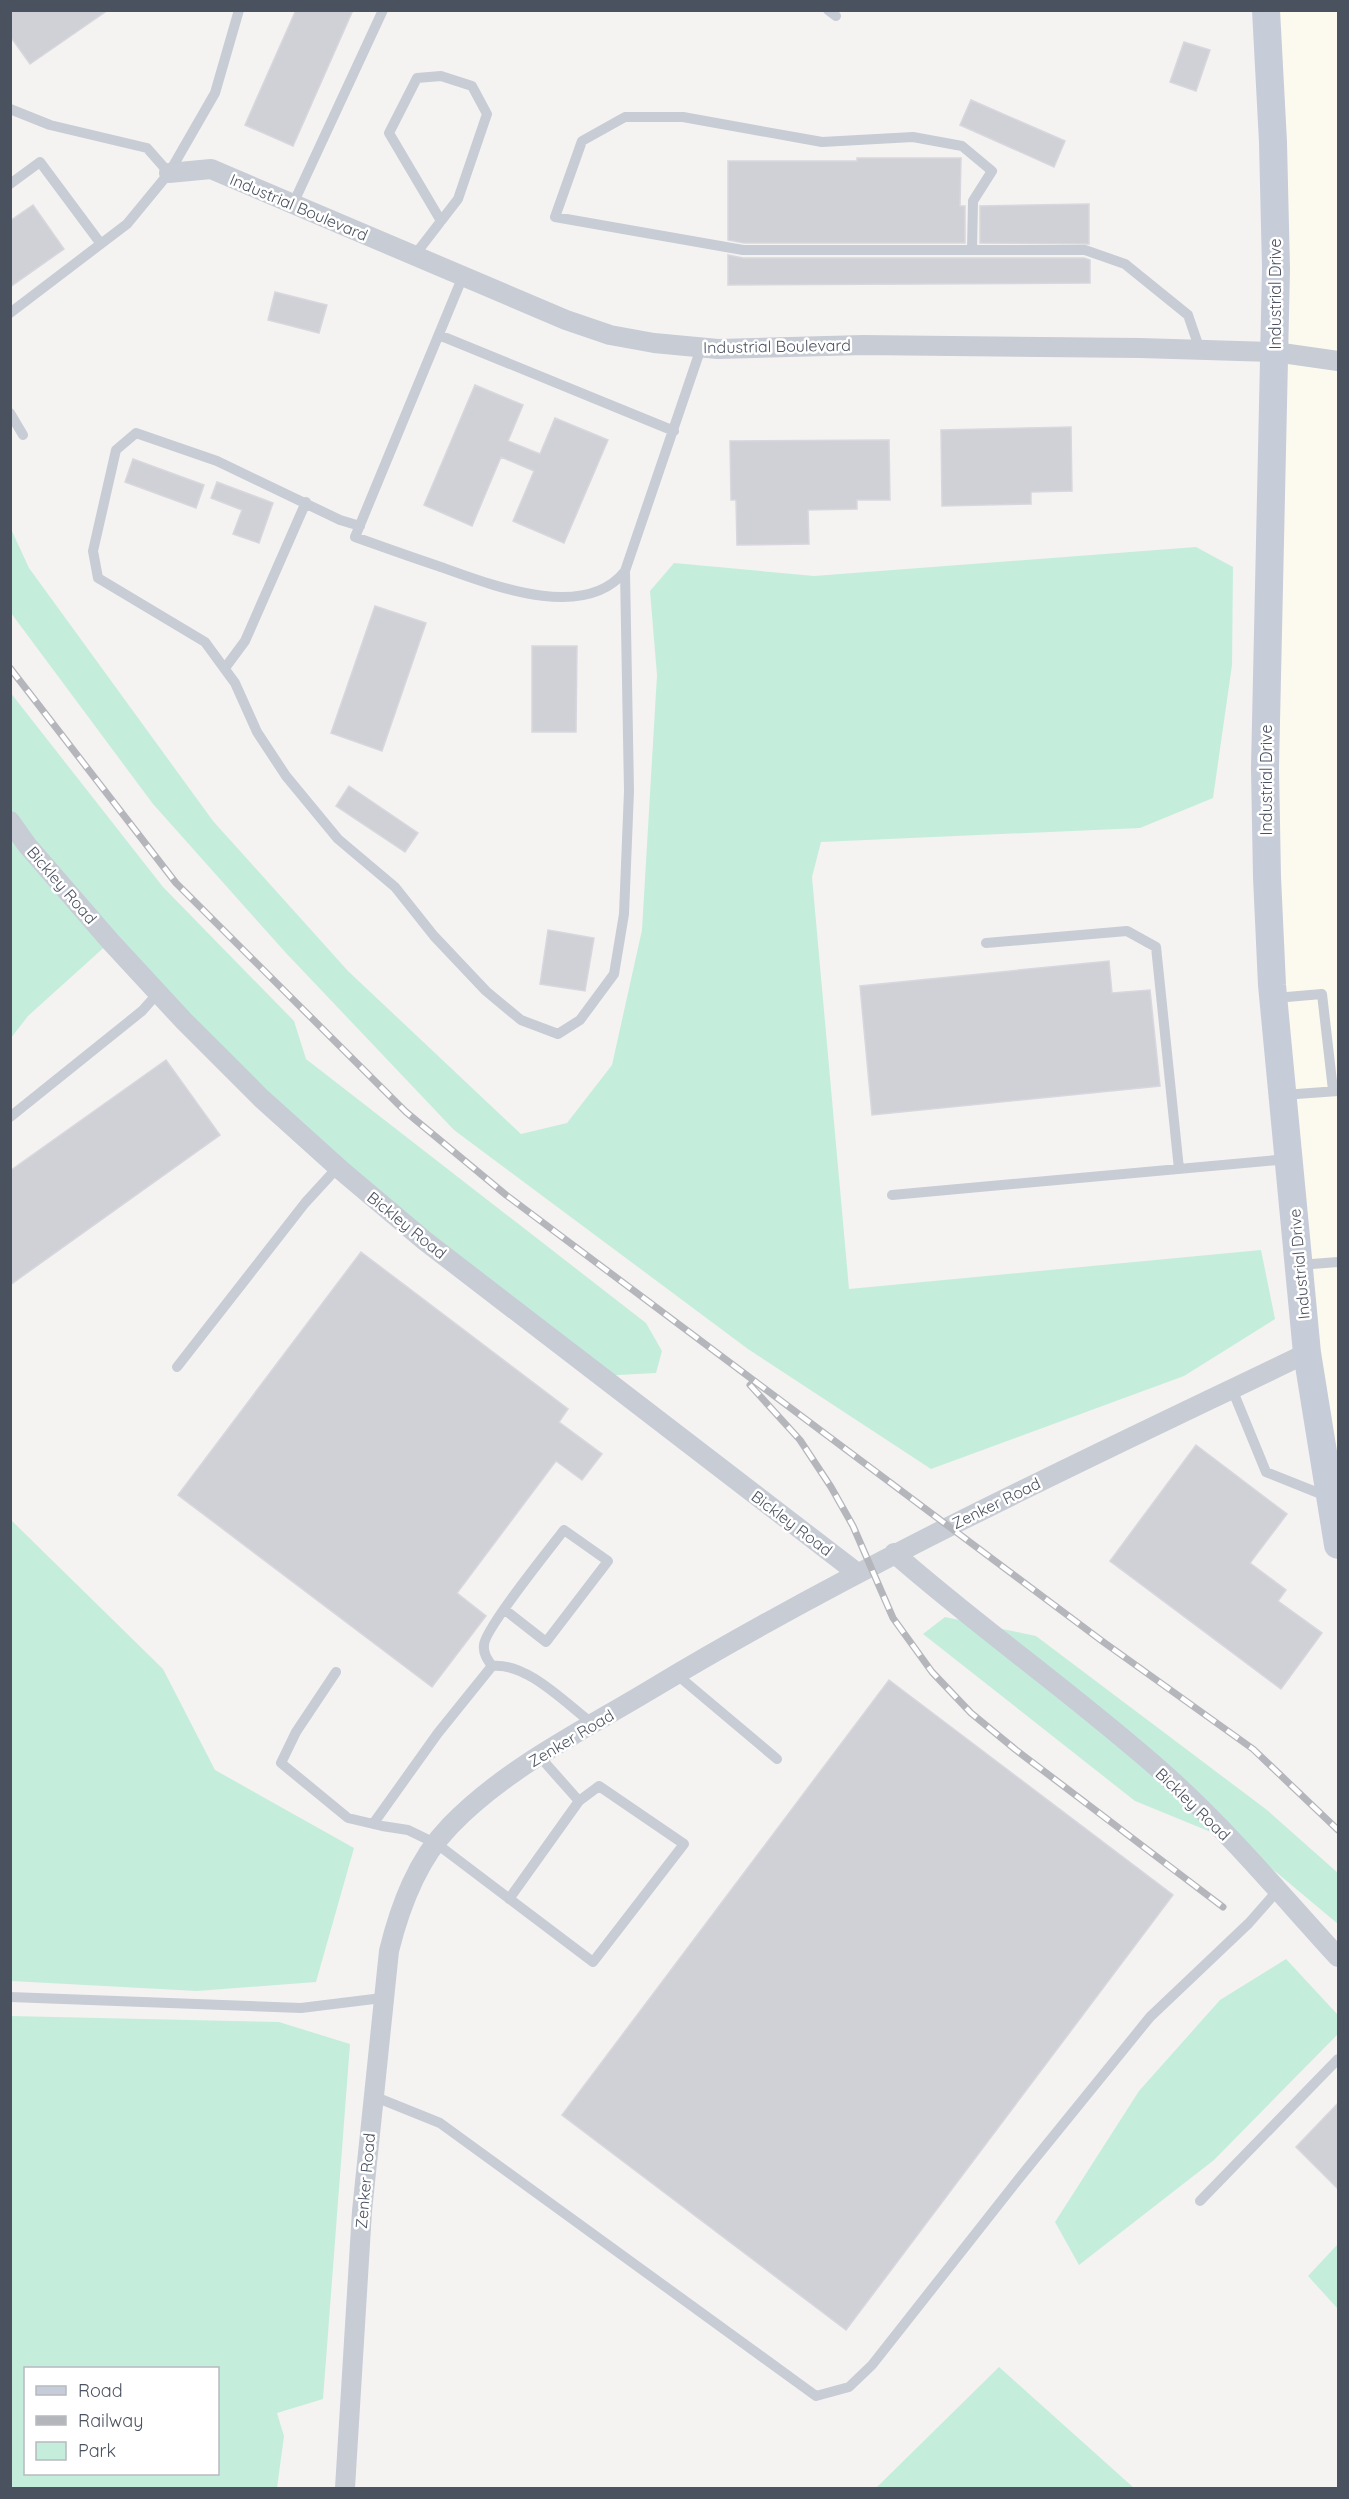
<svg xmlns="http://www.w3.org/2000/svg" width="1349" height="2499" viewBox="0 0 1349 2499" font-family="Quicksand,sans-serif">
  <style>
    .commercial { fill: #fcfaef }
    .green { fill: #c5eddc; fill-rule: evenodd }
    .building { fill: #d0d1d6; stroke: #d7d7dd; stroke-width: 1.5 }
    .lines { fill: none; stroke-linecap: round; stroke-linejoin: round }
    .lane { stroke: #c7ccd5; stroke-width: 10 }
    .street { stroke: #c7ccd5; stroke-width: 20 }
    .secondary { stroke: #c7ccd9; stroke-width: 28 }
    .rail-casing { stroke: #b5b6bc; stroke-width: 7 }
    .rail { stroke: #fff; stroke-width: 4.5; stroke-dasharray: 14; stroke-linecap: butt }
    .labels { text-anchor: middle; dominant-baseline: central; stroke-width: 5; stroke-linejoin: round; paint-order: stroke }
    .street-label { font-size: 16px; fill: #4b525f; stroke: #fff }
  </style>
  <rect width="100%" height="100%" fill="#f4f3f2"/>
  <path class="commercial" d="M 1279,11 L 1338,11 L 1338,1496 L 1322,1403 L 1276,916 Z"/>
  <path class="green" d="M 11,529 L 29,568 L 213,821 L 348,971 L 521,1134 L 567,1123 L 612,1065 L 642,930 L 657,675 L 650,591 L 674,563 L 814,576 L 1196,547 L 1233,567 L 1232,665 L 1213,798 L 1140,828 L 821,842 L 812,877 L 849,1289 L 1261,1250 L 1275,1319 L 1184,1376 L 931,1469 L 748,1349 L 454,1130 L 286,953 L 153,804 L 11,613 Z
    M 10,692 L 163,887 L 294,1021 L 306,1059 L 646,1323 L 662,1351 L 656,1373 L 600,1376 L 425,1241 L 110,942 L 28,1016 L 11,1038 Z
    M 11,1520 L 163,1669 L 215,1770 L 354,1848 L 316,1982 L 197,1991 L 11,1981 Z
    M 945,1617 L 1036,1636 L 1267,1810 L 1338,1873 L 1338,1924 L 1245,1846 L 1135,1801 L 923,1634 Z
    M 1286,1959 L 1338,2015 L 1338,2034 L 1214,2160 L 1079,2265 L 1055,2222 L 1139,2091 L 1220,2000 Z
    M 11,2016 L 279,2022 L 350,2044 L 323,2399 L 277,2413 L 284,2436 L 277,2488 L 11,2488 ZM 26,2368 L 218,2368 L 218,2474 L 26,2474 Z
    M 1338,2244 L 1338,2309 L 1308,2276 Z
    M 999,2367 L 1134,2488 L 876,2488 Z"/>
  <path class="building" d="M 10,10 L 108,10 L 30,64 L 10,36 Z
    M 296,10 L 353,10 L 293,146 L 245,125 Z
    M 1184,42 L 1210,50 L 1196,91 L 1170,82 Z
    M 971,100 L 1065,141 L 1054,167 L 960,125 Z
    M 857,158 L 961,158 L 960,206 L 965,206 L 965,243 L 744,243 L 728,240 L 728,161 L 857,161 Z
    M 1089,204 L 1089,244 L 980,243 L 980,206 Z
    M 33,205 L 64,249 L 10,287 L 10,221 Z
    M 728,255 L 743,258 L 1084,258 L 1090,260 L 1090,283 L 728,285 Z
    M 275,292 L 327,305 L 319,333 L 268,320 Z
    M 475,385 L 523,405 L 508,441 L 540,454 L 555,418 L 608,440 L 564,543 L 513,521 L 534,471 L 501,457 L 472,526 L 424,505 Z
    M 1071,427 L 1072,491 L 1031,492 L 1031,504 L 942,506 L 941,430 Z
    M 889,440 L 890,500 L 857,500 L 857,509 L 808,510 L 809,544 L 737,545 L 736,500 L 731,500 L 730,441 Z
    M 133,459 L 204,485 L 196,508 L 125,482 Z
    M 217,482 L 273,503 L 259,543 L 233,534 L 242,510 L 211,498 Z
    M 375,606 L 426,623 L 382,751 L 331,733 Z
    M 532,646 L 577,646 L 576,732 L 532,732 Z
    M 349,786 L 418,833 L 405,852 L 336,806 Z
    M 548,930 L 594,938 L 585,991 L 540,984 Z
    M 1109,961 L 1112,993 L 1150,990 L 1160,1086 L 872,1115 L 860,986 Z
    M 166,1060 L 220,1135 L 10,1285 L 10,1171 Z
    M 361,1252 L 568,1409 L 559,1422 L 602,1454 L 582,1480 L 556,1461 L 457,1593 L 486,1616 L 432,1687 L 178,1495 Z
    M 1196,1445 L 1287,1514 L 1250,1563 L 1286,1590 L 1278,1601 L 1322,1633 L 1281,1689 L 1110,1561 Z
    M 889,1680 L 1173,1895 L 846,2330 L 562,2115 Z
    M 1338,2103 L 1338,2189 L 1296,2147 Z"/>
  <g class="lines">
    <path class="lane" d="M 828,10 L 836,16
      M 10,109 L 50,125 L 147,148 L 169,173 L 215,93 L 239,10
      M 10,184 L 40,162 L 101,244
      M 293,204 L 383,10
      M 972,250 L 973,201 L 992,171 L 962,146 L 913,137 L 822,142 L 683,117 L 625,117 L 582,141 L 555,217 L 743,250 L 1085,250 L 1125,264 L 1188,315 L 1200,350
      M 414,256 L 458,199 L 487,114 L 472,86 L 441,76 L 417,78 L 389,133 L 441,221
      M 463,276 L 355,537 C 383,547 411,557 438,566 C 489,584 584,623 625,571 L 701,348
      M 10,313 L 127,224 L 169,173
      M 439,335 L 674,431
      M 10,413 L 23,435
      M 360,526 L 340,520 L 217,461 L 136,433 L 116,450 L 93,551 L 98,578 L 205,642 L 235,683 L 257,732 L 286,776 L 338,839 L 395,887 L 434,936 L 486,991 L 521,1020 L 558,1034 L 580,1020 L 614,974 L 624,914 L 629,791 L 625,571
      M 225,668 L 245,641 L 306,502
      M 986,943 L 1127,931 L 1156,947 L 1179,1169
      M 1275,998 L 1322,994 L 1333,1090
      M 1283,1095 L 1338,1091
      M 10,1117 L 142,1011 L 158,993
      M 892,1195 L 1288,1159
      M 1299,1265 L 1338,1262
      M 177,1367 L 305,1203 L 338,1167
      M 1232,1389 L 1266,1472 L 1326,1496
      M 492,1666 C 487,1659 483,1653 484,1645 C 484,1630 551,1547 564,1530 L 608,1561 L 546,1642 L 505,1610
      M 336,1672 L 296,1732 L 281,1763 L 348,1818 L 382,1826 L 408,1830 L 437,1844 L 593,1962 L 684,1844 L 599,1786 L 579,1801 L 509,1899
      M 676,1674 L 777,1759
      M 540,1757 L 579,1801
      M 373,1824 L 438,1733 L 492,1666 C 527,1662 566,1704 593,1724
      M 10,1997 L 301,2008 L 382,1998
      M 373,2096 L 440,2123 L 816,2396 L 849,2387 L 872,2365 L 1017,2181 L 1150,2017 L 1249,1923 L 1278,1890
      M 1200,2201 L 1338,2059"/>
    <path class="street" d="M 169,173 L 211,169 L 566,320 L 610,335 L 654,343 L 718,349 L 863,345 L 1140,348 L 1275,352 L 1338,361
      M 10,821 L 27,845 L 110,941 L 184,1021 L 261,1098 L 342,1171 L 425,1241 L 856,1572
      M 894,1553 C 983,1631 1081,1699 1169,1778 C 1230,1833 1283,1897 1338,1957
      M 345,2488 L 362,2211 L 389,1951 C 400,1906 417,1860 450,1826 C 506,1768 582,1731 650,1690 C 861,1563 1085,1460 1307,1353"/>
    <path class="secondary" d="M 1266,10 L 1273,142 L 1276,269 L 1265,768 L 1267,877 L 1272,985 L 1307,1353 L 1338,1545"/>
    <defs>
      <path id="rail" d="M 10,668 L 176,883 L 406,1112 L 506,1195 L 1102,1641 L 1253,1749 L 1338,1830
        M 750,1385 L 800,1440 L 831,1487 L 853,1526 L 893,1618 L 932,1672 L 971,1713 L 1016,1750 L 1223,1907"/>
    </defs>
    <use href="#rail" class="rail-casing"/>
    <use href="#rail" class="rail"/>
  </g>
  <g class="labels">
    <g class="street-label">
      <text transform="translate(299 207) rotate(23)">Industrial Boulevard</text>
      <text transform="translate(1275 294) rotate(-90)">Industrial Drive</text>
      <text transform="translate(777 346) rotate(-1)">Industrial Boulevard</text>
      <text transform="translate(1266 780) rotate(-90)">Industrial Drive</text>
      <text transform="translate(62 885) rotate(49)">Bickley Road</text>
      <text transform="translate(407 1225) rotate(39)">Bickley Road</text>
      <text transform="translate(1299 1264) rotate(-95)">Industrial Drive</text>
      <text transform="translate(996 1503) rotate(-26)">Zenker Road</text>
      <text transform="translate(792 1523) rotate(37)">Bickley Road</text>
      <text transform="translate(571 1738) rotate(-31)">Zenker Road</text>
      <text transform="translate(1193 1804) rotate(44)">Bickley Road</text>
      <text transform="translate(365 2181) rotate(-85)">Zenker Road</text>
    </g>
  </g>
  <rect width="1349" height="2499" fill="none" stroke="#4b525f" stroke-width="24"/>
  <rect x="24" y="2367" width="195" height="108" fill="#ffffff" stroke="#b7babf" stroke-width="1.5"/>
  <rect x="36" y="2386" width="30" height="9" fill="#c7ccd9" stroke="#b7babf" stroke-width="1.5"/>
  <text x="78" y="2397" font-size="18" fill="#4b525f">Road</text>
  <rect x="36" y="2416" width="30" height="9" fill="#b5b6bc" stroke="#b7babf" stroke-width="1.5"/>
  <text x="78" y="2427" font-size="18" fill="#4b525f">Railway</text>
  <rect x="36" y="2442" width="30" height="18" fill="#c5eddc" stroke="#b7babf" stroke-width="1.5"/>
  <text x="78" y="2457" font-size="18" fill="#4b525f">Park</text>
</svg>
